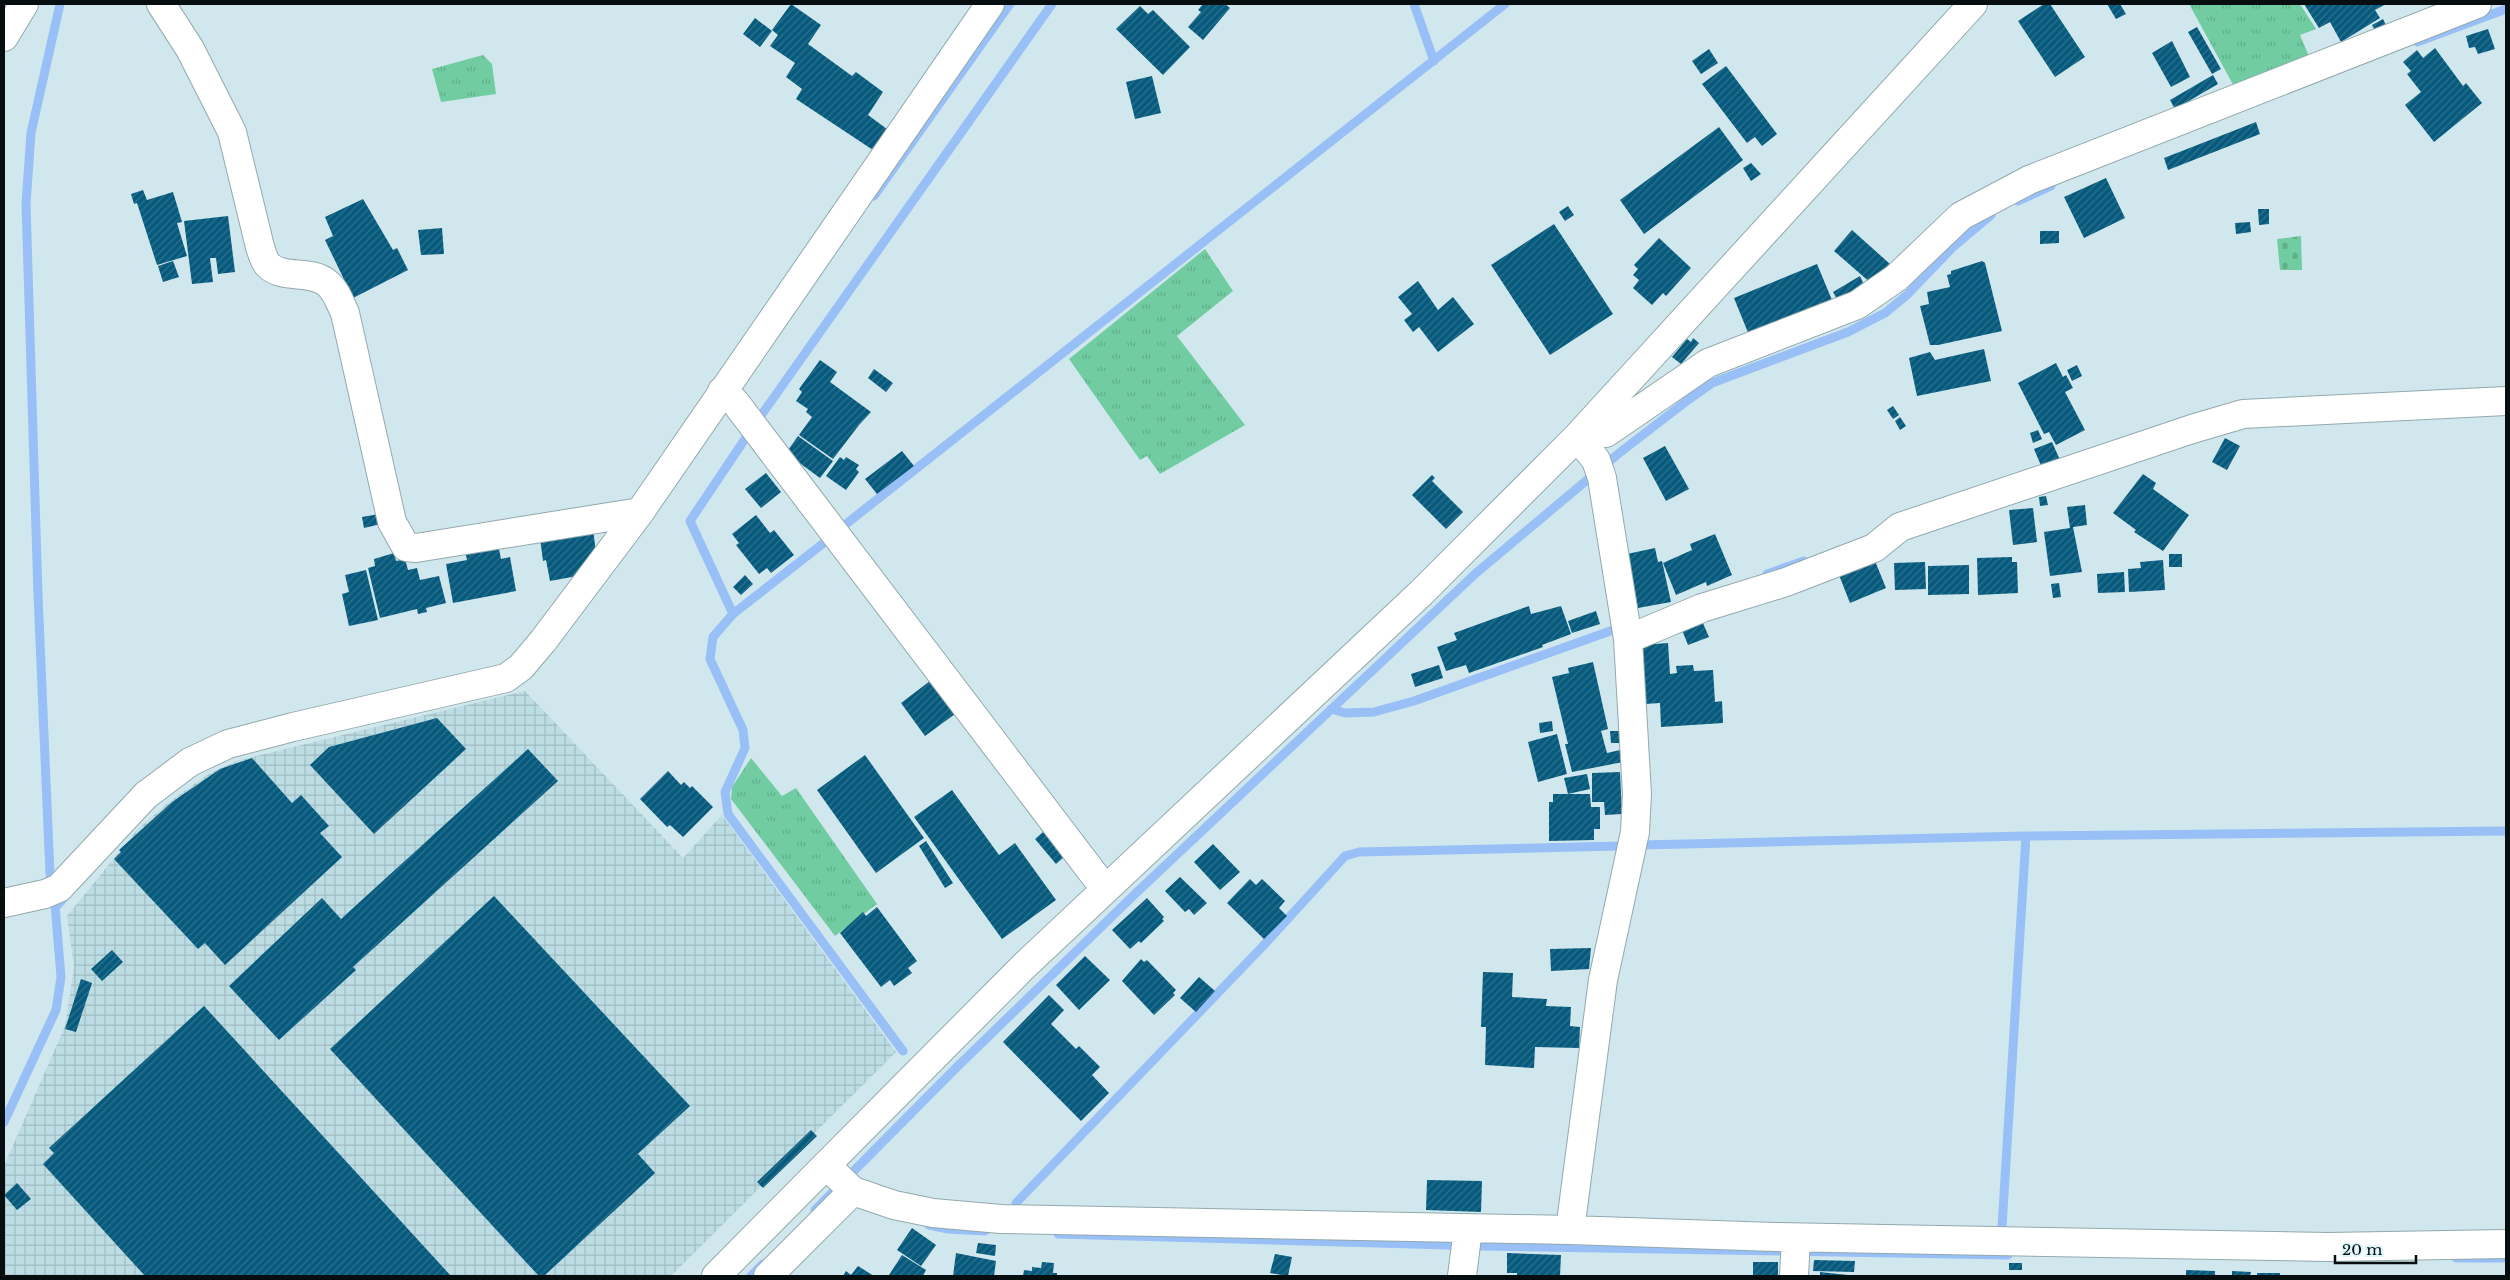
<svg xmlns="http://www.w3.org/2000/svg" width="2510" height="1280" viewBox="0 0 2510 1280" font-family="'Libre Baskerville',serif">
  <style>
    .industrial { fill: url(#industrial-grid) }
    .grass { fill: url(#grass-tufts) }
    .cemetery { fill: url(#cemetery-stones) }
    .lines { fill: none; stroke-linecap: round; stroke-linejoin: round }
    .stream { stroke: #99bff7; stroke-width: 9 }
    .building { fill: url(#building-hatch) }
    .minor-casing { stroke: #92a9ad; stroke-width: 30 }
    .minor { stroke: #fff; stroke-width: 28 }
  </style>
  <defs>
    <pattern id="industrial-grid" width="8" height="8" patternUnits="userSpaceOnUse" patternTransform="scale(1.25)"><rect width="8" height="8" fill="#bcdde3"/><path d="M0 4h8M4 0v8" fill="none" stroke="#a0bcc2"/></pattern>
    <pattern id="grass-tufts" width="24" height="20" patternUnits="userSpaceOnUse" patternTransform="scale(1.25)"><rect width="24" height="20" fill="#71cda1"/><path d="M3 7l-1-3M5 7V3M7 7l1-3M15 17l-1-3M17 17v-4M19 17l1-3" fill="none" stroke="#60af8a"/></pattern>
    <pattern id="cemetery-stones" width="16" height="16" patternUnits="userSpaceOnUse" patternTransform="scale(1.25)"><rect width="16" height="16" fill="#71cda1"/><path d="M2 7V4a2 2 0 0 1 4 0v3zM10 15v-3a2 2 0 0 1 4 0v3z" fill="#60af8a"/></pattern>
    <pattern id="building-hatch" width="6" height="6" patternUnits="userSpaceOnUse" patternTransform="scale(1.25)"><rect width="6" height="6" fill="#055a7d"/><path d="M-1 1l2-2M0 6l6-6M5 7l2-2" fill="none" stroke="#31718c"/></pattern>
  </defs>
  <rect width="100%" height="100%" fill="#d0e8ed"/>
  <path class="industrial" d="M 525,691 L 683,858 L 722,815 L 896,1052 L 671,1276 L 4,1276 L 4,1166 L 65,1026 L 74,967 L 67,916 L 137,830 L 169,802 L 210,773 L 239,760 Z"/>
  <path class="grass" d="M 2189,4 L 2300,4 L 2316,29 L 2300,35 L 2311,61 L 2236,90 Z
    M 483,55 L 492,64 L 496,94 L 441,102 L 432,69 Z
    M 1205,249 L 1233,291 L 1177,336 L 1245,425 L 1160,474 L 1147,456 L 1140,460 L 1069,359 Z
    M 751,758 L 782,796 L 796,788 L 877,904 L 835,936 L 731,799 L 732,787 Z"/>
  <path class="cemetery" d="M 2301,236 L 2302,270 L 2280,270 L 2277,239 Z"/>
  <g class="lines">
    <path class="stream" d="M 1414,4 L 1434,61
      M 2417,42 L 2506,9
      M 874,196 L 1010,4
      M 2018,201 L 2051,186
      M 760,417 L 1052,4
      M 841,528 L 1505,4
      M 830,538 L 733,614 L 713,637 L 710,659 L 743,730 L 745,748 L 725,792 L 728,814 L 903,1051
      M 1767,574 L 1804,561
      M 733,614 L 690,521 L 747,436
      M 1331,709 L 1345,713 L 1374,712 L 1414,701 L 1616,629
      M 1642,845 L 2026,836 L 2506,831
      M 52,887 L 50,874 L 38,595 L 26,204 L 31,133 L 60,4
      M 55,908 L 68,893
      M 4,1122 L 56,1010 L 61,977 L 55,905
      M 1016,1203 L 1263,946 L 1345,856 L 1359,852 L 1621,846
      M 815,1210 L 957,1067 L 1135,894 L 1475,574 L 1618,454 L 1688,400 L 1712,383 L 1848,332 L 1885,313 L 1907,295 L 1953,247 L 1991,215
      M 929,1225 L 948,1229 L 985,1231
      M 2002,1227 L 2026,836
      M 1058,1234 L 1482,1246 L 2008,1255
      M 2456,1258 L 2506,1258
      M 751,1276 L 763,1264"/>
  </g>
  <path class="building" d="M 791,4 L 821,25 L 808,44 L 852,76 L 856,72 L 883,92 L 868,115 L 891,132 L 876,152 L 796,99 L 802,89 L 786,77 L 795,63 L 770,46 L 778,35 L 772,30 Z
    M 1203,4 L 1225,4 L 1230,8 L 1203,40 L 1188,27 L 1201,12 L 1198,10 Z
    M 2044,4 L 2050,4 L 2085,57 L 2055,77 L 2018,21 Z
    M 2107,4 L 2120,4 L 2126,14 L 2116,19 Z
    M 2304,4 L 2386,4 L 2375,10 L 2380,18 L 2341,42 L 2330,22 L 2319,28 Z
    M 1140,6 L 1148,14 L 1153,10 L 1190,47 L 1163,75 L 1116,29 Z
    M 755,18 L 772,31 L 760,47 L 743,34 Z
    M 2383,19 L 2387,27 L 2376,33 L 2372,25 Z
    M 2197,27 L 2221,69 L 2212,74 L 2188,32 Z
    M 2488,29 L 2495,49 L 2478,54 L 2475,47 L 2469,48 L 2466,36 Z
    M 2172,41 L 2190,77 L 2171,87 L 2152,53 Z
    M 2435,48 L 2463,86 L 2466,83 L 2482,103 L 2434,142 L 2405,105 L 2421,92 L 2407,74 L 2411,71 L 2403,62 L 2417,50 L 2423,58 Z
    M 1709,49 L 1718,63 L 1701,74 L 1692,61 Z
    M 1726,66 L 1777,134 L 1762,146 L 1755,137 L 1747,143 L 1702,84 Z
    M 2213,75 L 2218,84 L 2175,109 L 2170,100 Z
    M 1152,76 L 1161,113 L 1135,119 L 1126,82 Z
    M 2256,122 L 2260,134 L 2168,170 L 2164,158 Z
    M 1719,127 L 1743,160 L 1644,234 L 1620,200 Z
    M 1751,163 L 1761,174 L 1751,181 L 1743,168 Z
    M 2106,178 L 2125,218 L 2084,238 L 2064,197 Z
    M 143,190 L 147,200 L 173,192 L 182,222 L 177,223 L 187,256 L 157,265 L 137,203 L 134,204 L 131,194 Z
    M 363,199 L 393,250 L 397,248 L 408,270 L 353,298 L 325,240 L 333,236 L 325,217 Z
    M 1568,206 L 1574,215 L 1565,221 L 1559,212 Z
    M 2258,209 L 2269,209 L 2269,224 L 2259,225 Z
    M 228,216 L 235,272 L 218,274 L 216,258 L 210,258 L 213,282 L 192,284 L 184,221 Z
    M 2250,222 L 2251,232 L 2236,234 L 2235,223 Z
    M 1554,224 L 1613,314 L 1550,355 L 1491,265 Z
    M 442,228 L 444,254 L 421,255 L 418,230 Z
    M 1852,230 L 1890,264 L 1872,284 L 1834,251 Z
    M 2040,231 L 2059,231 L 2059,243 L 2040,244 Z
    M 1659,238 L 1691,268 L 1666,296 L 1663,293 L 1652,305 L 1633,288 L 1639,280 L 1633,275 L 1638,269 L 1634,265 Z
    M 173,261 L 179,277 L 163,282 L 158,266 Z
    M 1982,261 L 1985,263 L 2002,331 L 1938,345 L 1930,345 L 1920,306 L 1929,304 L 1927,292 L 1950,287 L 1947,275 L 1951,274 L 1951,271 Z
    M 1817,264 L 1832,300 L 1749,335 L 1734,298 Z
    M 1860,276 L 1865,287 L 1838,301 L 1833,292 Z
    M 1418,281 L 1438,310 L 1453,297 L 1474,324 L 1438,352 L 1419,327 L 1413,332 L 1404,320 L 1412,314 L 1398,297 Z
    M 1693,338 L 1699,343 L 1681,364 L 1672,357 L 1687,339 L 1691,342 Z
    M 1984,349 L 1991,381 L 1917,396 L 1909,358 L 1930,352 L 1935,360 Z
    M 820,360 L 837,372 L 830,382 L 871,412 L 859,425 L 833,459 L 799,435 L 812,417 L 806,412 L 808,409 L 796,401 L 802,392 L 799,389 Z
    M 2056,363 L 2063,377 L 2066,375 L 2073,388 L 2065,392 L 2085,430 L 2056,445 L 2049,432 L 2044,434 L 2018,383 Z
    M 2077,365 L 2082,376 L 2072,381 L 2067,370 Z
    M 874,369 L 893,383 L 886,392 L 868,378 Z
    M 1893,406 L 1899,415 L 1893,419 L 1887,410 Z
    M 1900,417 L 1906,426 L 1900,430 L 1895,421 Z
    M 2038,430 L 2042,439 L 2033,443 L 2030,433 Z
    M 798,436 L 833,461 L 820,478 L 786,453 Z
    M 2225,438 L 2240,446 L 2227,470 L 2212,462 Z
    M 2052,442 L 2060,460 L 2042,468 L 2034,449 Z
    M 1665,446 L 1689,489 L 1666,501 L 1643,458 Z
    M 902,451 L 914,466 L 877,494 L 865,479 Z
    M 840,457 L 844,460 L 846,457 L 859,465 L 856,469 L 859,472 L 846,490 L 826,476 Z
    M 766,473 L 781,492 L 761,508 L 745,489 Z
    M 2143,474 L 2156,483 L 2153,489 L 2189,515 L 2163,551 L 2134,532 L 2136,530 L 2113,513 Z
    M 1432,475 L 1435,478 L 1432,481 L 1463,512 L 1446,529 L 1412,495 Z
    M 2046,496 L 2048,505 L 2040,506 L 2039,497 Z
    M 2085,505 L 2087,525 L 2073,527 L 2082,572 L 2050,576 L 2044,532 L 2070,528 L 2067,507 Z
    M 2033,508 L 2037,542 L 2013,545 L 2009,510 Z
    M 379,514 L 381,524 L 364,528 L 362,517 Z
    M 756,515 L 770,533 L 774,530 L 794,555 L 771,573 L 767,568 L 759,574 L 736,545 L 739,543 L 732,534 Z
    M 593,529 L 597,561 L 588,574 L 550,581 L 546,560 L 543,561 L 540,538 Z
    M 1715,534 L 1732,575 L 1707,586 L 1706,582 L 1676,595 L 1663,563 L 1692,550 L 1690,544 Z
    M 1655,548 L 1658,562 L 1662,561 L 1671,602 L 1638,608 L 1627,554 Z
    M 499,549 L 501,559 L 510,557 L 516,591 L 453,603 L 446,564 L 467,560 L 466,555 Z
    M 394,553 L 396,561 L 405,559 L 408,570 L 417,568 L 420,580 L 439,576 L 446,603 L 426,608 L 427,612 L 418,614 L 417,609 L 380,618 L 368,568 L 375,566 L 374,559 Z
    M 2169,554 L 2182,554 L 2182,567 L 2169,567 Z
    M 2012,557 L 2012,562 L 2017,562 L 2018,593 L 1978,595 L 1977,558 Z
    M 2163,560 L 2165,590 L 2129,592 L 2128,569 L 2141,568 L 2140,562 Z
    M 1875,561 L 1886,588 L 1850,603 L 1839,575 Z
    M 1925,562 L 1926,589 L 1895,590 L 1894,563 Z
    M 1969,565 L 1969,594 L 1928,595 L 1928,566 Z
    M 366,570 L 378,620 L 349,626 L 342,594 L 349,592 L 345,575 Z
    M 2124,572 L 2125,592 L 2098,593 L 2097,574 Z
    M 745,575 L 753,584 L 741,595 L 733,587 Z
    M 2059,583 L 2061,597 L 2053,598 L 2051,584 Z
    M 1529,606 L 1531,614 L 1561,606 L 1571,634 L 1542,645 L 1543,647 L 1469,673 L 1466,665 L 1446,671 L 1437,647 L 1457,640 L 1454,633 Z
    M 1596,611 L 1600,624 L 1572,633 L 1568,621 Z
    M 1702,621 L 1709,637 L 1688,645 L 1682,630 Z
    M 1668,643 L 1670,674 L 1677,673 L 1676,666 L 1693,665 L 1694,671 L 1713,670 L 1715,702 L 1722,701 L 1723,723 L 1661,727 L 1660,703 L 1645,704 L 1641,645 Z
    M 1593,662 L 1608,729 L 1601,731 L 1607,753 L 1620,750 L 1623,762 L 1572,772 L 1565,744 L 1568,744 L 1552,677 L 1569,673 L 1568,668 Z
    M 1439,665 L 1443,678 L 1415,687 L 1411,674 Z
    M 930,681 L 955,714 L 925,736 L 901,703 Z
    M 437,718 L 466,749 L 374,834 L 310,765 L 329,747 Z
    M 1552,721 L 1553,731 L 1540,733 L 1539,723 Z
    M 1610,731 L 1621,731 L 1620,743 L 1611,743 Z
    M 1557,734 L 1567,774 L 1538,782 L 1528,742 Z
    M 528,749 L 558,781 L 353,967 L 356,970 L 279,1040 L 229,986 L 322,898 L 341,919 Z
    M 865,755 L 924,838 L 876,873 L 817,790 Z
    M 252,758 L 292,803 L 301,795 L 329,826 L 320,833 L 342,857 L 225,965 L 205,943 L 198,949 L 114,859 L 121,852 L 119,850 L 172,802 L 220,769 Z
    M 668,771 L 681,785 L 684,782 L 690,788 L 692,786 L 713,807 L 683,837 L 670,825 L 667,827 L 640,799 Z
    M 1620,772 L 1622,814 L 1605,815 L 1604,802 L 1592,802 L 1592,773 Z
    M 1587,774 L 1590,789 L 1568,794 L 1564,778 Z
    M 952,790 L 999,855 L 1015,843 L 1056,900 L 1002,939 L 914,817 Z
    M 1553,794 L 1590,794 L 1591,807 L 1600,807 L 1600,829 L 1594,829 L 1594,840 L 1549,841 L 1549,802 L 1553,802 Z
    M 1043,832 L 1064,857 L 1056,864 L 1035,839 Z
    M 926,841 L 953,883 L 945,888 L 919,846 Z
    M 1213,844 L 1240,872 L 1220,890 L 1194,862 Z
    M 1180,877 L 1207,903 L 1194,915 L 1189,909 L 1185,912 L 1165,891 Z
    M 1250,879 L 1256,885 L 1262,879 L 1285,901 L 1279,908 L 1287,916 L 1264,939 L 1227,903 Z
    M 494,896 L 690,1106 L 629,1162 L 638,1154 L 655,1173 L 544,1276 L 539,1276 L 524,1260 L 330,1049 Z
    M 1147,898 L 1164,917 L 1162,919 L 1164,921 L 1141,943 L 1139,941 L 1130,949 L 1112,930 Z
    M 877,907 L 917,961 L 908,968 L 912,973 L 894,986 L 890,980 L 881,987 L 840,933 L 863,912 L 866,916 Z
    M 1591,948 L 1589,969 L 1551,971 L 1550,949 Z
    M 112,950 L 123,962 L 102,981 L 91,969 Z
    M 1085,956 L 1110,980 L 1079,1010 L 1056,985 Z
    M 1141,959 L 1144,962 L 1147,960 L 1176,990 L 1173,993 L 1175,995 L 1154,1015 L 1122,981 Z
    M 1483,972 L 1513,973 L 1512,997 L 1547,999 L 1546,1006 L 1571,1007 L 1570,1026 L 1580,1027 L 1579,1048 L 1535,1047 L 1534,1068 L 1485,1065 L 1486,1027 L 1481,1027 Z
    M 1199,977 L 1215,991 L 1196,1012 L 1180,998 Z
    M 81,979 L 92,983 L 76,1032 L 65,1029 Z
    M 1049,995 L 1064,1010 L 1051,1024 L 1076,1049 L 1079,1046 L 1100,1067 L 1092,1075 L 1109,1093 L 1081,1121 L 1003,1042 Z
    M 204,1006 L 451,1276 L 145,1276 L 43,1164 L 54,1153 L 49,1148 Z
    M 811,1130 L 817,1136 L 763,1188 L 757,1182 Z
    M 1427,1180 L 1482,1181 L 1481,1212 L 1426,1210 Z
    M 17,1183 L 31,1199 L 17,1210 L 4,1195 Z
    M 912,1228 L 936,1245 L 921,1266 L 897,1250 Z
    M 978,1243 L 996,1245 L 995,1256 L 976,1253 Z
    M 956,1253 L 996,1261 L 994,1276 L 953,1276 Z
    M 1507,1253 L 1561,1255 L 1560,1276 L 1517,1276 L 1517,1273 L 1507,1273 Z
    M 1275,1254 L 1292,1257 L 1288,1276 L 1270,1273 Z
    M 902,1255 L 926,1270 L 923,1276 L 889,1275 Z
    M 1814,1260 L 1855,1261 L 1854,1272 L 1813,1271 Z
    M 1042,1262 L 1054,1263 L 1053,1273 L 1057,1273 L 1057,1276 L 1023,1276 L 1024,1270 L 1032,1271 L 1032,1267 L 1041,1268 Z
    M 1753,1262 L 1778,1262 L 1778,1276 L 1753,1275 Z
    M 2009,1263 L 2022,1263 L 2022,1270 L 2009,1270 Z
    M 858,1266 L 874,1276 L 843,1276 L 846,1271 L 851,1275 Z
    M 2186,1270 L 2215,1271 L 2215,1276 L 2186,1276 Z
    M 2232,1271 L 2251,1272 L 2250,1276 L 2232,1276 Z
    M 1820,1272 L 1848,1275 L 1848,1276 L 1820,1276 Z
    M 2257,1273 L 2280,1273 L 2280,1276 L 2257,1276 Z"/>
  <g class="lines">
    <defs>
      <path id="minor" d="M 161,4 L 190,49 L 232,132 L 260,247 C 262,253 264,261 268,265 C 283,280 310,269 327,283 C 336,290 340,303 345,313 L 392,522 L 406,547 L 416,548 L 640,512 L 990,4
        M 4,37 L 24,4
        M 722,391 L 735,402 L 1105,889
        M 1577,437 L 1606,433 L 1708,363 L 1857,305 L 1896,278 L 1961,216 L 2029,180 L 2477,4
        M 1628,639 L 1702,608 L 1786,582 L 1874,548 L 1900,527 L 2192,429 L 2243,414 L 2506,401
        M 4,903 L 45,894 L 59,888 L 146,795 L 190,762 L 228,744 L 293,727 L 506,678 L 521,667 L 543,641 L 640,512
        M 826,1165 L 853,1191 L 894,1205 L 933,1213 L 1001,1219 L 1570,1230 L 1775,1237 L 2328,1247 L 2506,1244
        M 1570,1230 L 1603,980 L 1635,832 L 1637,794 L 1628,639 L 1602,478 L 1596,460 L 1577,437
        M 716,1276 L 1024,966 L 1421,593 L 1577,437 L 1973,4
        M 768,1276 L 853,1191
        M 1462,1276 L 1468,1229
        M 1794,1276 L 1796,1238"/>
    </defs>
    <use href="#minor" class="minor-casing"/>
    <use href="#minor" class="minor"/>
  </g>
  <rect width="2510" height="1280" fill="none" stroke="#060e10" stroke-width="10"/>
  <path d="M2335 1255v8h81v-8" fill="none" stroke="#060e10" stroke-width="2.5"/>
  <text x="2342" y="1255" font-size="15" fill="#060e10" stroke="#ddf6fa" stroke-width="4" paint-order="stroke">20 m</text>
</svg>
